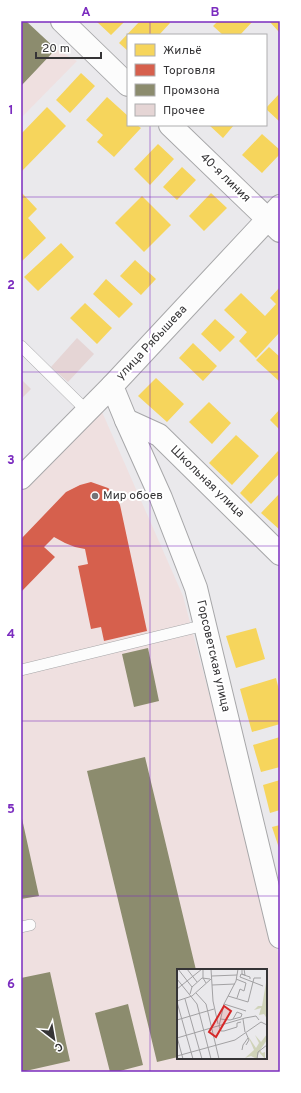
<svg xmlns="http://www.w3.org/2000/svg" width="301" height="1093" viewBox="0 0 301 1093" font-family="Overpass,sans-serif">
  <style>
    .industrial { fill: #efe0e0; fill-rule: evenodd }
    .homes { fill: #f6d55c }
    .shops { fill: #d6604d }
    .industry { fill: #8c8c6e }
    .building { fill: #e5d5d5 }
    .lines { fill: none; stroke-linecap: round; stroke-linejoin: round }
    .service-casing { stroke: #a7a7a9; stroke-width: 12 }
    .minor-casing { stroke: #a7a7a9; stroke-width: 24 }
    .tertiary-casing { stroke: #a7a7a9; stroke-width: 24 }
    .service { stroke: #fcfcfc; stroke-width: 11 }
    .minor { stroke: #fcfcfc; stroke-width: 22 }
    .tertiary { stroke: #fcfcfc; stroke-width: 22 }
    .grid { fill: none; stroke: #7b2cbf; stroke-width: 1; stroke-opacity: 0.55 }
    .poi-dot { fill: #747376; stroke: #fff; stroke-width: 1.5 }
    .labels { text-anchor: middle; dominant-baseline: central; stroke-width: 4; stroke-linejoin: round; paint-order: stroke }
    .street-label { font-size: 12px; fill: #353436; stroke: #fff }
    .poi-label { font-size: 12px; fill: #353436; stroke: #fff; text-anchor: start }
    .inset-road { fill: none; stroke: #a2a1a3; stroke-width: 1 }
    .view { fill: #d62828; fill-opacity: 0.15; stroke: #d62828; stroke-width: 2 }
    .inset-edge { fill: none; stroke: #353436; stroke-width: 2 }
    .neatline { fill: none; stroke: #7b2cbf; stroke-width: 1.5 }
    .grid-label { font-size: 13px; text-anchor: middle; font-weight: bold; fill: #7b2cbf }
  </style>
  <rect width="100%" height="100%" fill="#eae9ec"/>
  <path class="industrial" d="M 21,21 L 56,49 L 77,61 L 21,118 Z
    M 99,405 L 183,596 L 280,960 L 280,1072 L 21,1072 L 21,487 ZM 178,970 L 266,970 L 266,1058 L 178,1058 Z"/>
  <path class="homes" d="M 96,21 L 125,21 L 111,35 Z
    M 140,21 L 150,21 L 151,22 L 152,21 L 169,21 L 170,23 L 159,35 L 128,35 L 128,51 L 119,43 Z
    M 218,21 L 253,21 L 240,35 L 223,35 L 213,26 Z
    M 269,21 L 280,21 L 280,32 L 279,32 Z
    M 81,73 L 95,86 L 70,113 L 56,100 Z
    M 280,93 L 280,122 L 266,109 L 266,108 Z
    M 107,97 L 128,116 L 128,125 L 137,125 L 141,128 L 114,157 L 97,142 L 103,135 L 86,120 Z
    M 47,107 L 66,126 L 21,172 L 21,134 Z
    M 209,125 L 234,125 L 223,138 Z
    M 262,134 L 280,150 L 280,154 L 262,173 L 242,155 Z
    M 158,144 L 174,159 L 150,185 L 134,169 Z
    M 182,167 L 196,180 L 177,200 L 163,187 Z
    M 21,192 L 37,209 L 28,218 L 46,238 L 21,262 Z
    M 211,193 L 227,208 L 204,231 L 189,216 Z
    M 142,196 L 171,225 L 144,252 L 115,223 Z
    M 61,243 L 74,257 L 38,291 L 24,277 Z
    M 135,260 L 156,279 L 141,295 L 120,276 Z
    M 106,279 L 133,304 L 119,318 L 93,294 Z
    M 280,287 L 280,332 L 256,358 L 239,341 L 247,332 L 224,310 L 241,293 L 265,316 L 276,304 L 270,298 Z
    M 85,303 L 112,328 L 97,344 L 70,318 Z
    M 215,319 L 235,337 L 220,352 L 201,334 Z
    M 193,343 L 217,366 L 203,381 L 179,358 Z
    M 269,347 L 280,357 L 280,382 L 256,360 Z
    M 156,378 L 184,404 L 167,422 L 138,396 Z
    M 209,402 L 231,423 L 212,444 L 189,422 Z
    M 280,409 L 280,430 L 270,420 Z
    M 236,435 L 259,456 L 232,485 L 209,463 Z
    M 278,451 L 280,453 L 280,473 L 251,504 L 240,493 Z
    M 280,493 L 280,530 L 261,513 Z
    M 256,628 L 265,659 L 236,668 L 226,636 Z
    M 276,678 L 280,694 L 280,724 L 252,732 L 240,689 Z
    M 280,737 L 280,767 L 261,772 L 253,745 Z
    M 280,780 L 280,810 L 270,813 L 263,785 Z
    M 280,825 L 280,851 L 272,827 Z"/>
  <path class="shops" d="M 91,482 L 108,488 L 114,493 L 120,505 L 147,631 L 104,641 L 101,627 L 91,629 L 78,566 L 88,564 L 85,549 L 75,547 L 65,543 L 54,537 L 44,547 L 55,557 L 21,592 L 21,539 L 66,492 L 80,485 Z"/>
  <path class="industry" d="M 21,21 L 26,21 L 56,49 L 21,86 Z
    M 148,648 L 159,701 L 134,707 L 122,654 Z
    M 145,757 L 196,970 L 178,970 L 178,1057 L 157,1062 L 87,771 Z
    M 21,814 L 39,896 L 21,899 Z
    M 50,972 L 70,1061 L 21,1072 L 21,978 Z
    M 128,1004 L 143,1065 L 116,1072 L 110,1072 L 95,1013 Z"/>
  <path class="building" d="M 77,338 L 94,354 L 68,382 L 51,367 Z
    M 21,379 L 31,389 L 21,399 Z"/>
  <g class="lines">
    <defs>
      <path id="service" d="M 21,346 L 87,411
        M 21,670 L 205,625
        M 21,927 L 30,925"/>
      <path id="minor" d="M 126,420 L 159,435 L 280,554
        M 21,478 L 112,386"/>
      <path id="tertiary" d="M 62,21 L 128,85
        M 170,125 L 280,231
        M 280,206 L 112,386 L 126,420 L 161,498 L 196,588 L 280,937"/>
    </defs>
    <use href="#service" class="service-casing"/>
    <use href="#minor" class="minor-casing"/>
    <use href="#tertiary" class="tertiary-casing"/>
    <use href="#service" class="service"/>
    <use href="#minor" class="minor"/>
    <use href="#tertiary" class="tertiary"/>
  </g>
  <path class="grid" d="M 150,21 L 150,35M 150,125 L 150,1072M 21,197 L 280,197M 21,372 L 280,372M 21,546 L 280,546M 21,721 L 280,721M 21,896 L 280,896"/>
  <circle class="poi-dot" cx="95" cy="496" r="4"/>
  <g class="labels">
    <g class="street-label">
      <text transform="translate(225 178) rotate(44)">40-я линия</text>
      <text transform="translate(152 343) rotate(-47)">улица Рябышева</text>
      <text transform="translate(207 482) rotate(44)">Школьная улица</text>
      <text transform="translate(213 656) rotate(77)">Горсоветская улица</text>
    </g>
    <g class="poi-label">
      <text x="103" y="496">Мир обоев</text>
    </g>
  </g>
  <g transform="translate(177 969)">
    <rect width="90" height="90" fill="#eae9ec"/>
    <path d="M 90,8 L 89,18 L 90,50 L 87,45 L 82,46 L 84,39 L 77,41 L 81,37 L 85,37 ZM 90,65 L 90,71 L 83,81 L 85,84 L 88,83 L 88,90 L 82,83 L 80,90 L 74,87 L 68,89 L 77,81 L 71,67 L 79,79 L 82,74 L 78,66 L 84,73 Z" fill="#cfd3b9"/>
    <path class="inset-road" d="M 1,0 L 15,18M 10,0 L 20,13M 26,0 L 26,9 L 29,14M 34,0 L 36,32 L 41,55M 65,0 L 65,5 L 68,6 L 67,0M 35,7 L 60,6M 63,8 L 86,17M 63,8 L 64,5 L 73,8 L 73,10M 0,10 L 20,35 L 34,90M 59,10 L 69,14 L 67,22 L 63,20 L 60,29M 35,16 L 58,15M 0,20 L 25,0M 19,24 L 29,35 L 42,90M 13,25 L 15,18 L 25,9 L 33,10M 51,27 L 71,33 L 77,9 L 84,9M 8,30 L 25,90M 0,32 L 15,27 L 34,10M 0,33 L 16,90M 47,35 L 69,42M 43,50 L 53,51 L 64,48 L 65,45 L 60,43 L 56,50M 66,50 L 68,63M 0,51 L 37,40M 42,57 L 47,35 L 59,12 L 61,0M 42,57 L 44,62 L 47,62 L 60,58 L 60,54 L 64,53M 0,68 L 6,90M 0,69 L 68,49 L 79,47 L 82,51M 69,76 L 72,71 L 69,64M 65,81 L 66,76 L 71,69M 0,87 L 58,71 L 84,53 L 90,56M 80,90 L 81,83 L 90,76"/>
    <path class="view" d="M 47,37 L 54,42 L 39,68 L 32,63 Z"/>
    <rect width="90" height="90" class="inset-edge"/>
  </g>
  <rect width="301" height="1093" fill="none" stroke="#ffffff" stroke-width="44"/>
  <rect x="127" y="34" width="140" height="92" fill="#ffffff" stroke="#aeaeaf"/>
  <rect x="135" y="44" width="20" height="12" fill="#f6d55c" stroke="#aeaeaf"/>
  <text x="163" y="54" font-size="12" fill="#353436">Жильё</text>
  <rect x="135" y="64" width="20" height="12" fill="#d6604d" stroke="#aeaeaf"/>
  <text x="163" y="74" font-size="12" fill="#353436">Торговля</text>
  <rect x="135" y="84" width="20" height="12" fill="#8c8c6e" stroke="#aeaeaf"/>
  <text x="163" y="94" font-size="12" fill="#353436">Промзона</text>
  <rect x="135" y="104" width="20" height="12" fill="#e5d5d5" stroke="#aeaeaf"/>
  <text x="163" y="114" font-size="12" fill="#353436">Прочее</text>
  <g transform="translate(54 1039) rotate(149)" stroke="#ffffff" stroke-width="3" paint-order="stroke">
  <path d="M0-3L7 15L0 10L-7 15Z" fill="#353436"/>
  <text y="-6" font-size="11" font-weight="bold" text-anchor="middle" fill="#353436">С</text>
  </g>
  <path d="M36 52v6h65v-6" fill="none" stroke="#353436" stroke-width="2"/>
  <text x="42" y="52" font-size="12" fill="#353436" stroke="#ffffff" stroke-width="3" paint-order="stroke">20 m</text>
  <rect x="22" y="22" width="257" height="1049" class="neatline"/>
  <g class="grid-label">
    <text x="86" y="16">A</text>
    <text x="215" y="16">B</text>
    <text x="11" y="114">1</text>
    <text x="11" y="289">2</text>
    <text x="11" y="464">3</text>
    <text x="11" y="638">4</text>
    <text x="11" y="813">5</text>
    <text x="11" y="988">6</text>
  </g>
</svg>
